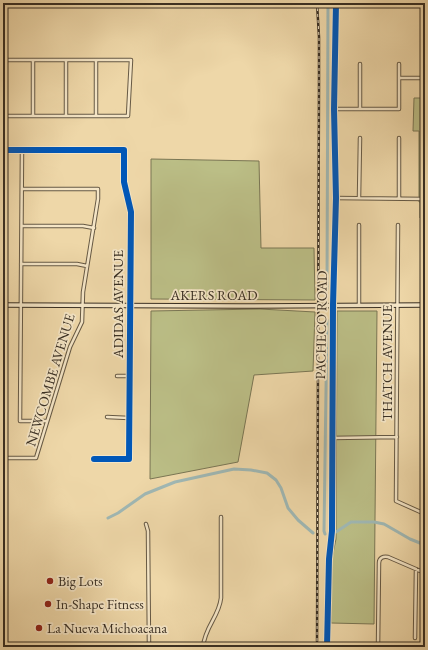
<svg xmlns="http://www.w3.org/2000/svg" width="428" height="650" viewBox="0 0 428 650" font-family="'EB Garamond',serif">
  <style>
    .green { fill: #bbbe86; stroke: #7a7654 }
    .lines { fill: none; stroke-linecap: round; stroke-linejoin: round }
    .canal { stroke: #9fb7b3; stroke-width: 3 }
    .street-casing { stroke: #665944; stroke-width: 4.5 }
    .secondary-casing { stroke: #392f23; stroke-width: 5.5 }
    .street { stroke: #f4e5c6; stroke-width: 2.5 }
    .secondary { stroke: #f4e5c6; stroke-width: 3.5 }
    .rail-casing { stroke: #392f23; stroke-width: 2.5 }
    .rail { stroke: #f4e5c6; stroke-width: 1; stroke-dasharray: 3; stroke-linecap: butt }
    .cycleway-casing { stroke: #f4e5c6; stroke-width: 8 }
    .cycleway { stroke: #0057b8; stroke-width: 6 }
    .poi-dot { fill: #8f2418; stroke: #f4e5c6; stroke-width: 1.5 }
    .labels { text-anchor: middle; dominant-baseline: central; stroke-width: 3.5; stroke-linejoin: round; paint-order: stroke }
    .street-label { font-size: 14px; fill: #392f23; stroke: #f4e5c6 }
    .poi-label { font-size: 14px; fill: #392f23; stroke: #f4e5c6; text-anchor: start }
  </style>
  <rect width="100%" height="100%" fill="#eed7a8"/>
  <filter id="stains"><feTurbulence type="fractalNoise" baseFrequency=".005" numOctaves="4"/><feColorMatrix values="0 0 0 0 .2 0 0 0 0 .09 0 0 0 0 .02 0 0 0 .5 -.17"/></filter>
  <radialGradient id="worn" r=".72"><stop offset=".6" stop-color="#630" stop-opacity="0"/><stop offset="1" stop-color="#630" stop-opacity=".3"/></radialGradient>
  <path class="green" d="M 414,98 L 425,98 L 425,218 L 420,218 L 420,202 L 419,202 L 419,131 L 413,131 Z
    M 151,159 L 259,161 L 261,248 L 314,248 L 315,300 L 151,299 Z
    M 260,309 L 315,312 L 313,371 L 254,375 L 238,462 L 150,479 L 151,311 Z
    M 337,311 L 377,311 L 374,624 L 331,623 L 332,558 L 336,539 Z"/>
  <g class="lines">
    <path class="canal" d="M 327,289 L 328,3
      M 108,518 L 118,513 L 145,494 L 175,482 L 234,469 L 251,470 L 267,473 L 276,480 L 281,488 L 288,508 L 298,520 L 313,533
      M 336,532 L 351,522 L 374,522 L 384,524 L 410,539 L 425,545
      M 325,534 L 324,531 L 327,320"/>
    <defs>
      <path id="street" d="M 3,60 L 131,60 L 128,116 L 3,116
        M 33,60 L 33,116
        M 66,60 L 66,116
        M 96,60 L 96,116
        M 360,64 L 360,109
        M 399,78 L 425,78
        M 334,109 L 399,109 L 399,64
        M 3,150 L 124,150 L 124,182 L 131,212 L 129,459 L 94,459
        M 22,150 L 20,421 L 47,421
        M 336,198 L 425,199
        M 359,198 L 360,138
        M 399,198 L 399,138
        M 398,225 L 396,501 L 425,514
        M 22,226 L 83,226 L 94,228
        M 21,264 L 77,264 L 87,266
        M 359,305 L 359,225
        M 117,376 L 130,376
        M 107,417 L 129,418
        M 332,438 L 397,437
        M 3,458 L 36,458 L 70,347 L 82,322 L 83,292 L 98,199 L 98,189 L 22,189
        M 146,524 L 148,531 L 149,647
        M 415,638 L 416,569
        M 203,647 C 205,626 219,617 221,598 L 221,517
        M 378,647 L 379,563 C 379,558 383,556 388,557 L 425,573"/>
      <path id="secondary" d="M 3,305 L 240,306 L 425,305
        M 327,647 L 329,559 L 332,531 L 333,305 L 336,198 L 334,109 L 336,3"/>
    </defs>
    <use href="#street" class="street-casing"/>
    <use href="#secondary" class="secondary-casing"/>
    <use href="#street" class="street"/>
    <use href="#secondary" class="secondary"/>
    <defs>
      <path id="rail" d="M 317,647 L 319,84 L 319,37 L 317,3"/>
    </defs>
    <use href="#rail" class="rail-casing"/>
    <use href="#rail" class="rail"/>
    <defs>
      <path id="cycleway" d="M 3,150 L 124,150 L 124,182 L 131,212 L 129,459 L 94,459
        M 327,647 L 329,559 L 332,531 L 333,305 L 336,198 L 334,109 L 336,3"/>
    </defs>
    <use href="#cycleway" class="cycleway-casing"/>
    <use href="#cycleway" class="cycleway"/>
  </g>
  <g class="poi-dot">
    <circle cx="50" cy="581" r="4"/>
    <circle cx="48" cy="604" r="4"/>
    <circle cx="39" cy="628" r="4"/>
  </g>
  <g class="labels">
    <g class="street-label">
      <text x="214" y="295">AKERS ROAD</text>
      <text transform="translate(118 304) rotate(-90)">ADIDAS AVENUE</text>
      <text transform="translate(321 325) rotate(-89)">PACHECO ROAD</text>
      <text transform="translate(387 363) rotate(-90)">THATCH AVENUE</text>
      <text transform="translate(50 380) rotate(-73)">NEWCOMBE AVENUE</text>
    </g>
    <g class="poi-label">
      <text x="58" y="581">Big Lots</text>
      <text x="56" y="604">In-Shape Fitness</text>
      <text x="47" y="628">La Nueva Michoacana</text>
    </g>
  </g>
  <rect width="428" height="650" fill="none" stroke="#eed7a8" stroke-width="16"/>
  <rect x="4" y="4" width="420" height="642" fill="none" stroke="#392f23" stroke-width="2"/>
  <rect x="8" y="8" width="412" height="634" fill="none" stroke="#392f23"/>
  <rect width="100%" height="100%" filter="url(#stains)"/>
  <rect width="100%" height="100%" fill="url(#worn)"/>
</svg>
